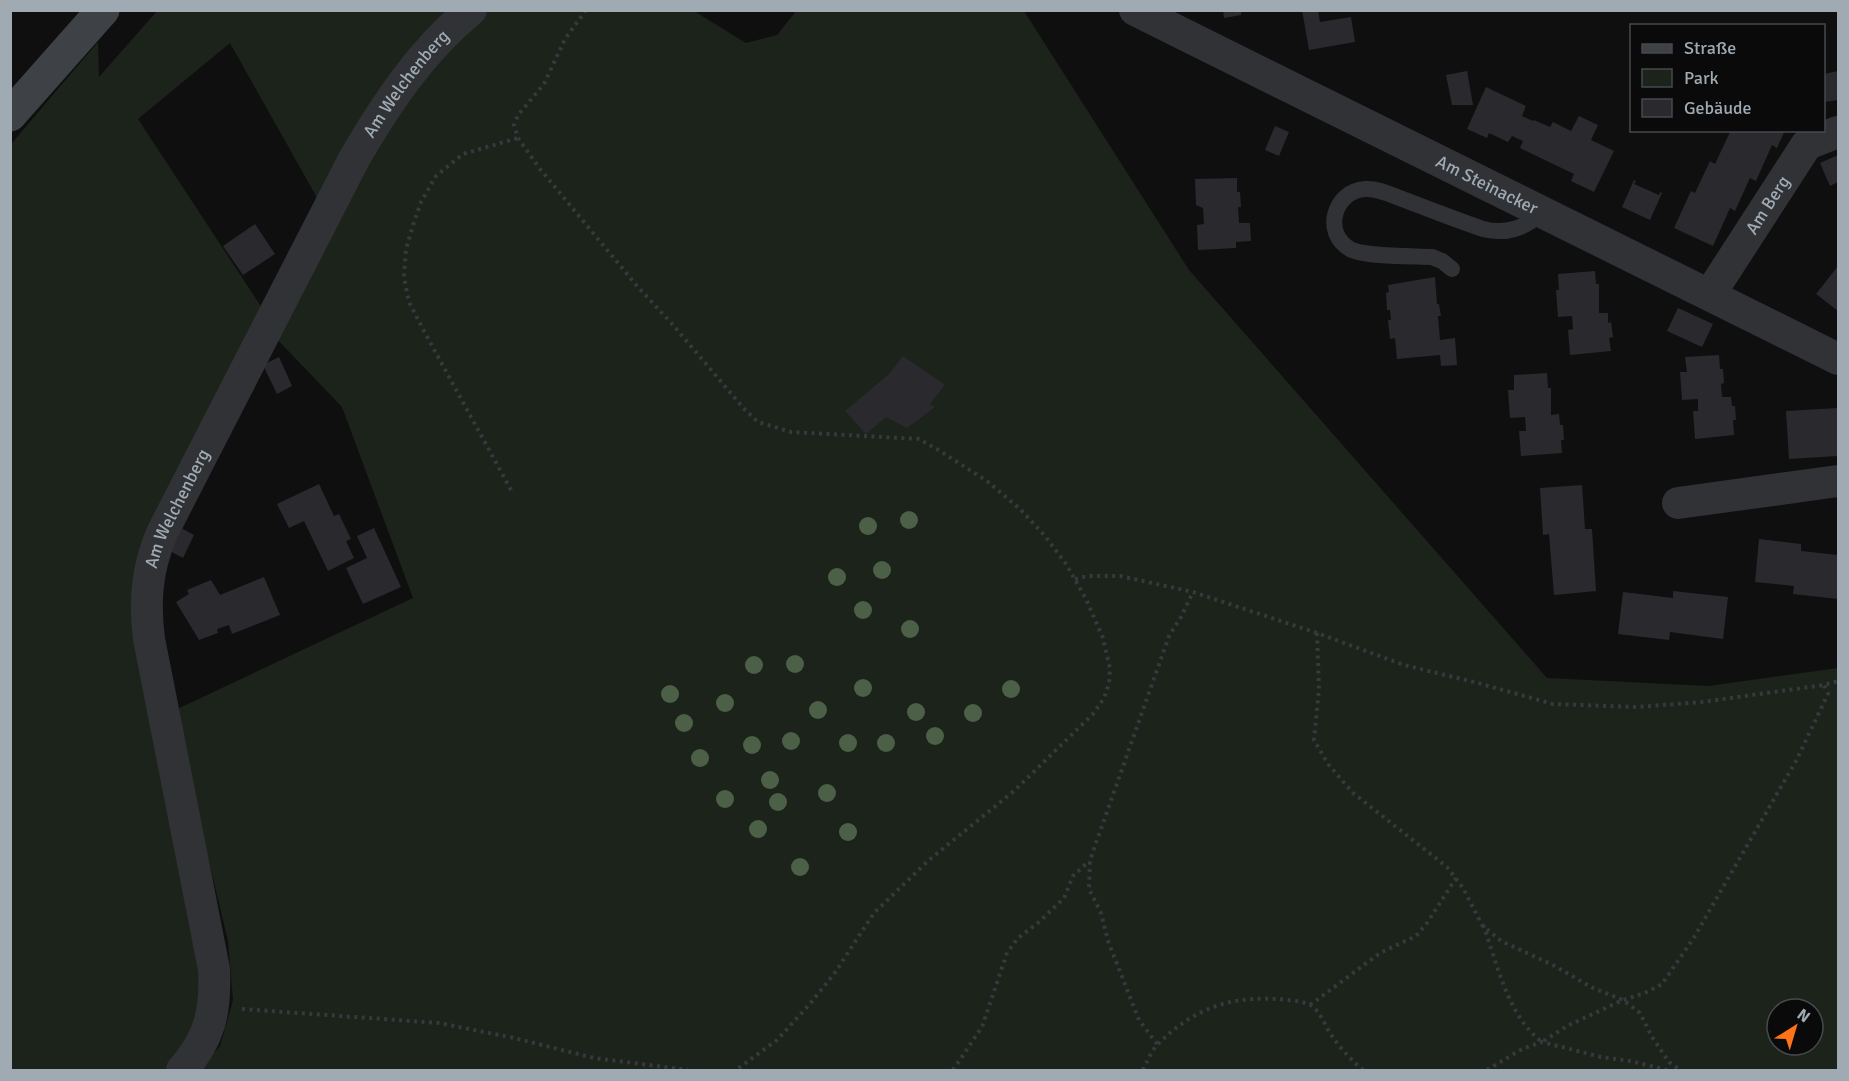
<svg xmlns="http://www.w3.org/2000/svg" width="1849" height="1081" viewBox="0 0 1849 1081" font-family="Signika,sans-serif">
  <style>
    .green { fill: #1c231b; fill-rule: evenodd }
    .building { fill: #2a2a2e }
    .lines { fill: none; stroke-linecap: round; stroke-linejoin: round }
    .path { stroke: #36393d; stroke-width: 4; stroke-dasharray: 3 4.5; stroke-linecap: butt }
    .service { stroke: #303236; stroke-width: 16 }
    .minor { stroke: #303236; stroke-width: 32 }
    .secondary { stroke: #3e4246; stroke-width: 33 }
    .tree { fill: #4c5f47 }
    .labels { text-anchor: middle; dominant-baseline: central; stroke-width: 4.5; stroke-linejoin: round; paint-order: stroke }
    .street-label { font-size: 18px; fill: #9faab3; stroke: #0a0a0b }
  </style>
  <rect width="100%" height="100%" fill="#0f0f10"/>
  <path class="green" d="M 486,10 L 694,11 L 746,43 L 777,35 L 796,11 L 1024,11 L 1189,270 L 1547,678 L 1708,686 L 1838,668 L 1838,1070 L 199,1070 L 220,1046 L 233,1000 L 228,941 L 173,711 L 413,598 L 342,407 L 273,335 L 409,88 ZM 1777,1009 L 1813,1009 L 1813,1045 L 1777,1045 Z
    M 157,11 L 463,11 L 320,203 L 230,43 L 138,119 L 264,311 L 152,539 L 206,1002 L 171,1070 L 11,1070 L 11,144 L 98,42 L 99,77 Z"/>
  <path class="building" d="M 1223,10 L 1241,10 L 1241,15 L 1224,18 Z
    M 1302,10 L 1318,10 L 1320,22 L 1351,17 L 1355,42 L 1309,50 Z
    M 1467,71 L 1473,105 L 1452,105 L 1446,75 Z
    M 1838,71 L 1838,100 L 1824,102 L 1824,74 Z
    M 1486,87 L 1526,106 L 1522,116 L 1533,121 L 1534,120 L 1550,127 L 1553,122 L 1571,131 L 1579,116 L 1598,125 L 1591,140 L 1614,151 L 1594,192 L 1571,181 L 1574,174 L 1520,148 L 1523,141 L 1512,136 L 1508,142 L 1489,133 L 1487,138 L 1467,129 Z
    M 1275,126 L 1289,132 L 1279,156 L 1265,150 Z
    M 1731,130 L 1785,130 L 1777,148 L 1772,145 L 1756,181 L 1750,178 L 1735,211 L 1730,208 L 1713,246 L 1674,228 L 1691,191 L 1695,193 L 1710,161 L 1715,164 Z
    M 1838,155 L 1838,182 L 1830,186 L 1820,163 Z
    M 1237,178 L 1237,192 L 1240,192 L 1241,207 L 1238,207 L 1239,223 L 1250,223 L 1251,241 L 1236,242 L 1236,248 L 1198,250 L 1197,225 L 1204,224 L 1203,208 L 1196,205 L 1195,179 Z
    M 1634,180 L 1636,181 L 1634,184 L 1659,195 L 1660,192 L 1662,193 L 1650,220 L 1622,207 Z
    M 255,224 L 275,254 L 243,275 L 223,246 Z
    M 1838,266 L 1838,311 L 1816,294 Z
    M 1595,271 L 1596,284 L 1599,284 L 1599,313 L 1608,313 L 1608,323 L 1611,322 L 1613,337 L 1609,338 L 1611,351 L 1570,355 L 1568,330 L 1573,329 L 1572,316 L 1558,317 L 1556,290 L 1559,290 L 1558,274 Z
    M 1435,277 L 1437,304 L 1439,304 L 1441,316 L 1438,316 L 1440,340 L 1455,338 L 1457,365 L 1441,366 L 1440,355 L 1397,359 L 1395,338 L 1390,339 L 1388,320 L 1391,320 L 1390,310 L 1387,310 L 1386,293 L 1389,292 L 1388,285 Z
    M 1678,308 L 1713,324 L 1702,347 L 1667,331 Z
    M 1719,355 L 1720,369 L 1723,369 L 1724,383 L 1721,384 L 1722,397 L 1731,397 L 1732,406 L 1735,406 L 1736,420 L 1733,420 L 1734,435 L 1695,439 L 1693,411 L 1698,411 L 1698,399 L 1682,400 L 1680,372 L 1687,372 L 1685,357 Z
    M 903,356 L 945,385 L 930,404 L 935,407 L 907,428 L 886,417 L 866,434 L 845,411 L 889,374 Z
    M 279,357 L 292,386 L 277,394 L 263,365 Z
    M 1547,373 L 1548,388 L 1551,388 L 1551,415 L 1559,414 L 1560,425 L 1563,425 L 1564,440 L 1561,440 L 1562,453 L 1521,456 L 1519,431 L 1526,431 L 1525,417 L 1510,418 L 1508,390 L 1514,390 L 1514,375 Z
    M 1838,408 L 1838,456 L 1789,459 L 1786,411 Z
    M 319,484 L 334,516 L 339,514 L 351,539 L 346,541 L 354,558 L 328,571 L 304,521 L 289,528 L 277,504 Z
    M 1582,485 L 1585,529 L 1592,529 L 1596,591 L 1554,595 L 1549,534 L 1543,535 L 1540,488 Z
    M 179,527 L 194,535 L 183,558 L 168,550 Z
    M 374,528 L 401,587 L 363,604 L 346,568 L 367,558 L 357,536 Z
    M 1759,539 L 1801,544 L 1801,551 L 1838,555 L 1838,599 L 1793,594 L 1794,586 L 1755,582 Z
    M 264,577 L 280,615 L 232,634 L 229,625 L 217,629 L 218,633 L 199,640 L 176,602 L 189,594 L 187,590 L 211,580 L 220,595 Z
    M 1673,591 L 1728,597 L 1723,639 L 1670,632 L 1669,640 L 1618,634 L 1623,592 L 1673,598 Z"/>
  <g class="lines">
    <path class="path" d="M 586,10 L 565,39 L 544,84 L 518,115 L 514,125 L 518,138 L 540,169 L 637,286 L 673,325 L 745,410 L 758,422 L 791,432 L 919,439 L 940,451 L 987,481 L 1021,510 L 1045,536 L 1066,564 L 1086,599 L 1103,638 L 1110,669 L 1109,684 L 1104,698 L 1093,714 L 1014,791 L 929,860 L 874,913 L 834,974 L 809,1005 L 777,1040 L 736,1070
      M 511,490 L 425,333 L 409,302 L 404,277 L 406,249 L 414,222 L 421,202 L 436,176 L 463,154 L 518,138
      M 1075,579 L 1088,576 L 1120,576 L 1193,592 L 1317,633 L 1404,665 L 1478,683 L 1553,704 L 1637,707 L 1702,702 L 1824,685 L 1838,681
      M 1317,633 L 1319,689 L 1314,740 L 1328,764 L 1353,793 L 1447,867 L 1463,888 L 1482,925 L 1501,941 L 1553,965 L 1593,988 L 1623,1000 L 1640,1013 L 1652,1037 L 1669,1062 L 1680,1070
      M 1483,925 C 1498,965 1507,1015 1542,1042 L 1567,1026 L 1623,1000 L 1645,993 L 1662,984 L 1693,939 L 1796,761 L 1828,694 L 1824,685
      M 1310,1005 L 1380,953 L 1416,936 L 1427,923 L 1456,878
      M 242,1009 L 439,1023 L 514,1038 L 594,1058 L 688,1070
      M 1157,1044 L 1139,1020 L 1108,941 L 1101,913 L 1089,889 L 1090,860 L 1169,636 L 1181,617 L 1193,592
      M 953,1070 L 982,1027 L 1007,953 L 1017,939 L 1039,922 L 1064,898 L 1073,876 L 1089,861
      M 1143,1070 C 1147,1062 1152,1049 1159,1043 C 1192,1010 1229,996 1276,999 C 1287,1000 1302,1000 1312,1006 C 1321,1013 1324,1024 1330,1033 C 1339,1047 1350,1059 1363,1070
      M 1487,1070 L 1522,1049 L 1542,1042 L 1601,1057 L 1630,1061 L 1667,1070"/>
    <path class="service" d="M 1452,269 L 1442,261 L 1432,257 C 1414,256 1364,257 1350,249 C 1322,233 1334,191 1365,189 C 1379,188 1393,196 1405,200 C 1431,210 1457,220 1483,229 C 1507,235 1525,228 1543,212"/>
    <g class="minor">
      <path id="s1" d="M 1135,10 L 1838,359"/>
      <path id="s2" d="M 1710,294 L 1807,144 L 1838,132"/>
      <path d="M 1678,503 L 1838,481"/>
      <path id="s3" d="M 182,1070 C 210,1039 216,1011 214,969 L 149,639 C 144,601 147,568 162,533 L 354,159 C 386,104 421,51 471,10"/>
    </g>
    <path class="secondary" d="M 10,115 L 103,10"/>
  </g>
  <g class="tree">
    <circle cx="909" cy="520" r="9"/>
    <circle cx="868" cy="526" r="9"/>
    <circle cx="882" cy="570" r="9"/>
    <circle cx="837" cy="577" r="9"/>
    <circle cx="863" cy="610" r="9"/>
    <circle cx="910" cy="629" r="9"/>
    <circle cx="795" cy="664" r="9"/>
    <circle cx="754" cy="665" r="9"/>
    <circle cx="863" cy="688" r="9"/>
    <circle cx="1011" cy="689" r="9"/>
    <circle cx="670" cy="694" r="9"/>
    <circle cx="725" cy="703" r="9"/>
    <circle cx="818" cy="710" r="9"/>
    <circle cx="916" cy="712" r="9"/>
    <circle cx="973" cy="713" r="9"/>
    <circle cx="684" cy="723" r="9"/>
    <circle cx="935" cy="736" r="9"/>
    <circle cx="791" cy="741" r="9"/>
    <circle cx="848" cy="743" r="9"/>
    <circle cx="886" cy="743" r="9"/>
    <circle cx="752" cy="745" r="9"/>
    <circle cx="700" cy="758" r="9"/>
    <circle cx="770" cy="780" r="9"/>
    <circle cx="827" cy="793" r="9"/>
    <circle cx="725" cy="799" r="9"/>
    <circle cx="778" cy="802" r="9"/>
    <circle cx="758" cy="829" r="9"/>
    <circle cx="848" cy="832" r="9"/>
    <circle cx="800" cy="867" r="9"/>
  </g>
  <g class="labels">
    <g class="street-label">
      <text stroke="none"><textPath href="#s3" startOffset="1066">Am Welchenberg</textPath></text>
      <text stroke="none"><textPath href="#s1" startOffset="393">Am Steinacker</textPath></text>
      <text stroke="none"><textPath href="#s2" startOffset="106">Am Berg</textPath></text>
      <text stroke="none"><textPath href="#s3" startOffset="582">Am Welchenberg</textPath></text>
    </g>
  </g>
  <rect width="1849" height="1081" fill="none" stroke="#9faab3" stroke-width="24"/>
  <rect x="1630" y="24" width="195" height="108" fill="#0a0a0b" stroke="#464a4e" stroke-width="1.5"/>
  <rect x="1642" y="44" width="30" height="9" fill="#3e4246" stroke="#464a4e" stroke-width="1.5"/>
  <text x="1684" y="54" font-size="18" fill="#9faab3">Straße</text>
  <rect x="1642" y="69" width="30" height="18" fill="#1c231b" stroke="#464a4e" stroke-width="1.5"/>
  <text x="1684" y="84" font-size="18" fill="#9faab3">Park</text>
  <rect x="1642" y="99" width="30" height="18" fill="#2a2a2e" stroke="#464a4e" stroke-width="1.5"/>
  <text x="1684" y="114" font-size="18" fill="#9faab3">Gebäude</text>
  <g transform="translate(1795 1027) rotate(37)"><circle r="28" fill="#0a0a0b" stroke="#464a4e" stroke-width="1.5"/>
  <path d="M0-4.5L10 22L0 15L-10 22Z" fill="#ff7318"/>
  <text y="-9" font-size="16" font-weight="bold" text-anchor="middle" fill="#9faab3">N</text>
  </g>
</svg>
